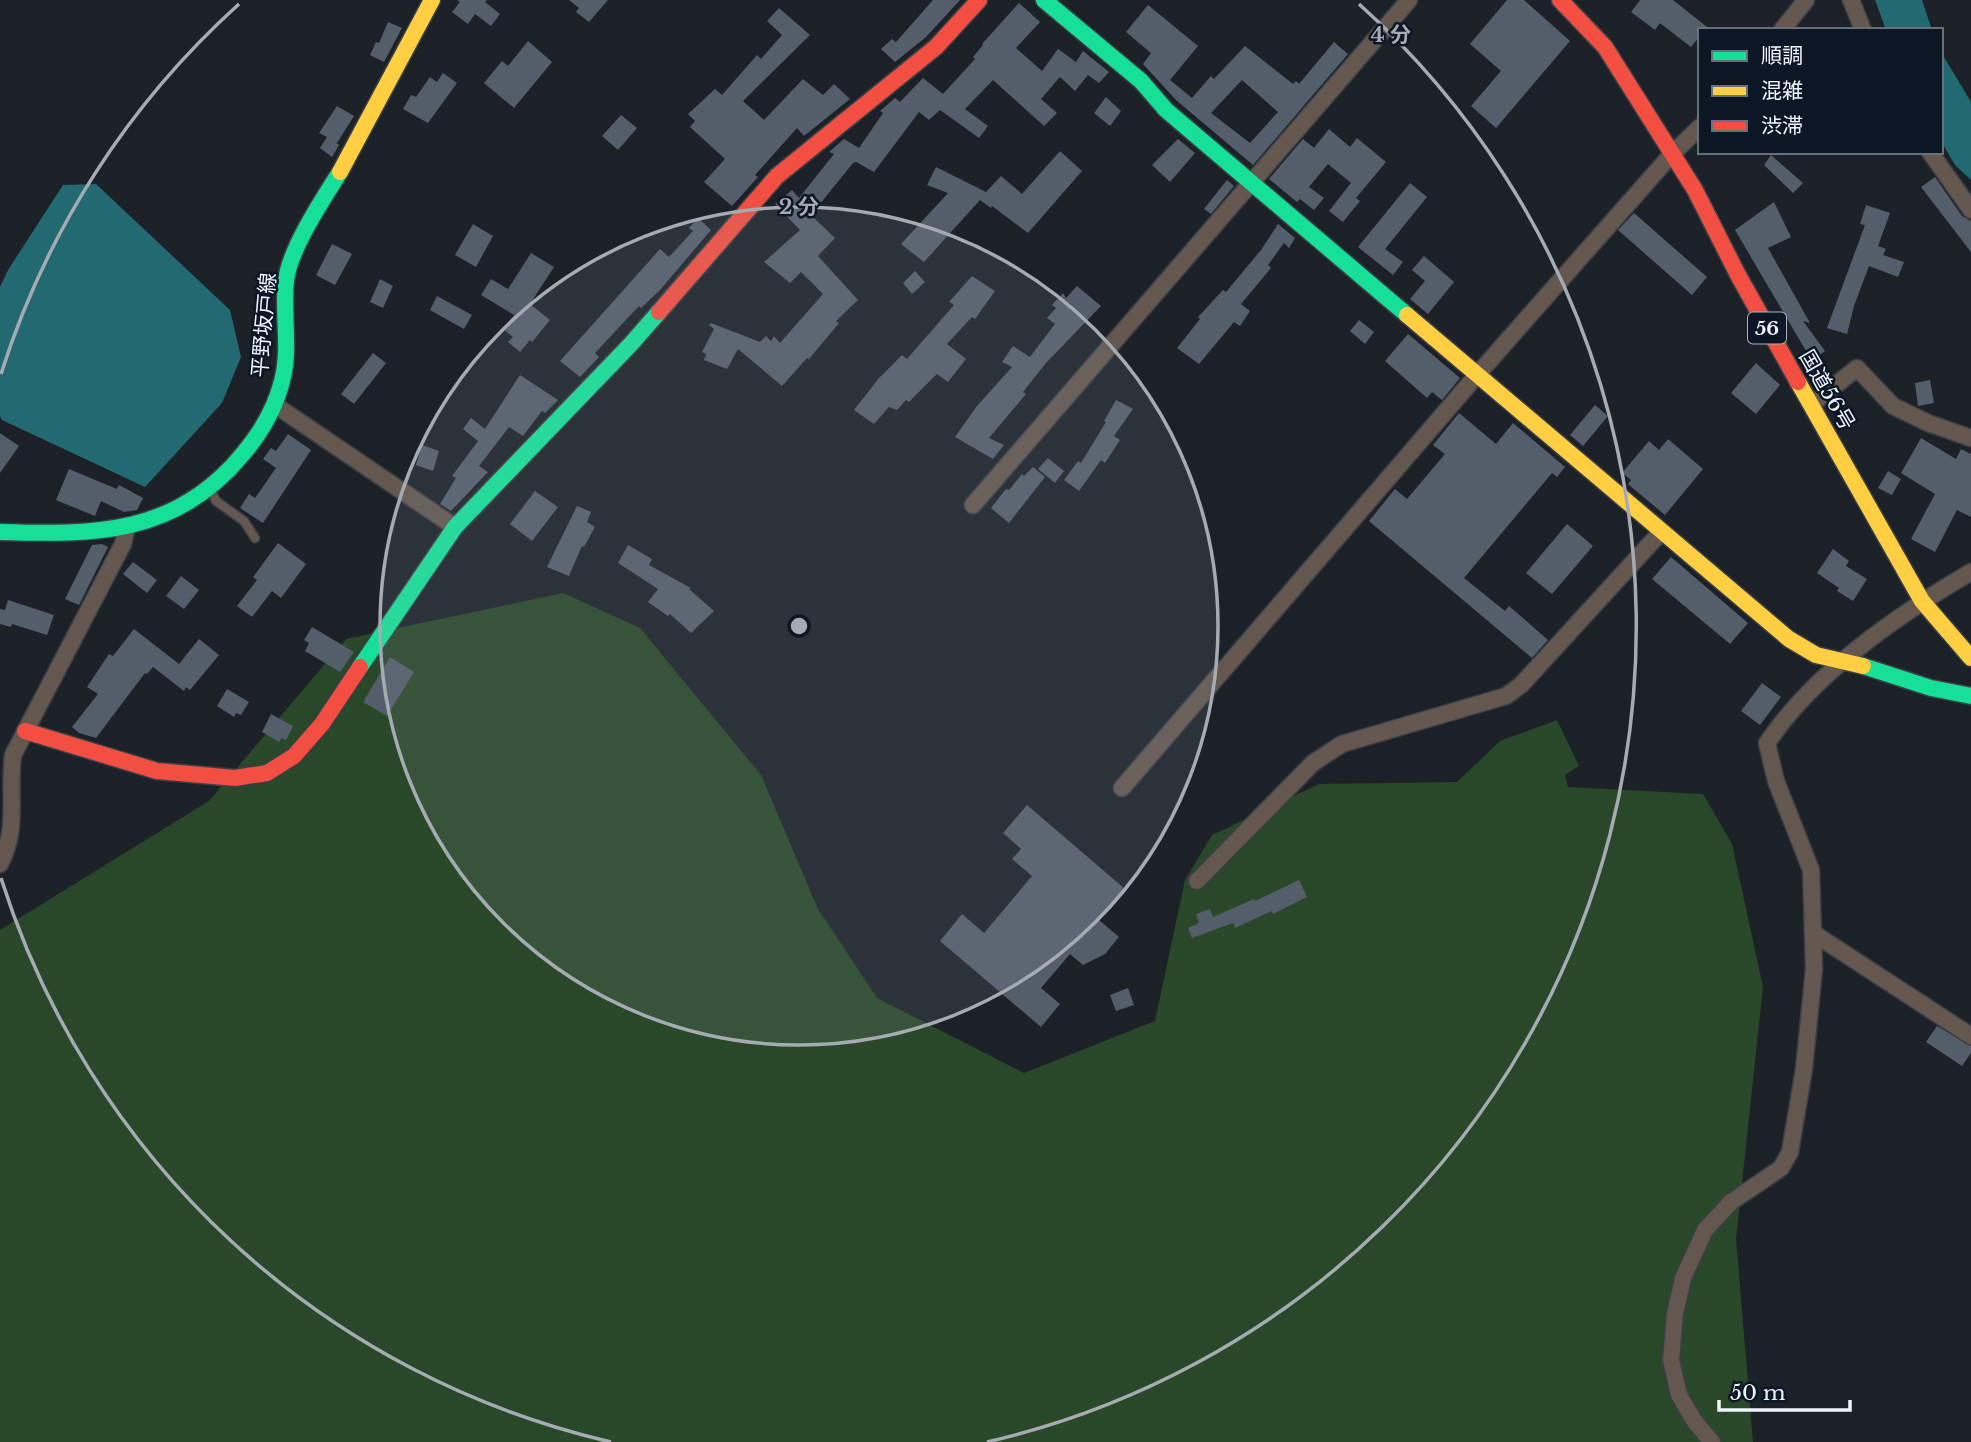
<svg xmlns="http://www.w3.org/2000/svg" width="1971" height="1442" viewBox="0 0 1971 1442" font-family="'Libre Baskerville','Noto Sans JP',serif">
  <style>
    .green { fill: #284829 }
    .water { fill: #236971 }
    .building { fill: #545d6a; fill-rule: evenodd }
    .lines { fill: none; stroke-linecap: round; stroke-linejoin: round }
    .lane-casing { stroke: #3a3f45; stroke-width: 11 }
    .street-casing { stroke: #3a3f45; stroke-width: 19 }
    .fast-casing { stroke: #3a3f45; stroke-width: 19 }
    .slow-casing { stroke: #3a3f45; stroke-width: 19 }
    .jam-casing { stroke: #3a3f45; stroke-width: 19 }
    .lane { stroke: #635750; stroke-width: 8 }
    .street { stroke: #635750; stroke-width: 16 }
    .fast { stroke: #16e098; stroke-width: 16 }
    .slow { stroke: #ffcf43; stroke-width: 16 }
    .jam { stroke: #f24e42; stroke-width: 16 }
    .ring { fill: none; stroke: #a5abb2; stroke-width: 3.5 }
    .labels { text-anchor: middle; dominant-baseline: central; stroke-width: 5; stroke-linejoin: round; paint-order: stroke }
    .shield { fill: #0d1624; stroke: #abb2bc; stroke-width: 2 }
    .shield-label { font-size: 19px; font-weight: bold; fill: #eff5fd }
    .street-label { font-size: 21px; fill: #eff5fd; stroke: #0d1624 }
    .centre { fill: #a5abb2; stroke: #0d1624; stroke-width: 3.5 }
    .ring-label { font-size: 21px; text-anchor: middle; font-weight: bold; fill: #a5abb2; stroke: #0d1624; stroke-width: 5; stroke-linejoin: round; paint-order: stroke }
  </style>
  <rect width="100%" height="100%" fill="#1c2128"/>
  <path class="green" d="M 563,593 L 640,628 L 761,775 L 818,909 L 877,998 L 1024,1073 L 1155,1021 L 1185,880 L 1212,835 L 1319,784 L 1457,782 L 1500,741 L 1557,720 L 1579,766 L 1565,775 L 1568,787 L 1703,794 L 1732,844 L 1763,987 L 1736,1239 L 1753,1442 L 0,1442 L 0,930 L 209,801 L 346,639 Z"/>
  <path class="water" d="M 1875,0 L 1922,0 L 1932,30 L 1886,30 Z
    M 1941,52 L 1971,102 L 1971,180 L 1955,165 L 1941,141 Z
    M 96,184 L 230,310 L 241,357 L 222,403 L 145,487 L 2,420 L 0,416 L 0,287 L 8,270 L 63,185 Z"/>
  <path class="building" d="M 457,0 L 487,0 L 485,2 L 500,14 L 491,26 L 475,14 L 468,24 L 452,12 L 460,2 Z
    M 569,0 L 608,0 L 589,22 L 576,12 L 579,8 Z
    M 933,0 L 960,0 L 926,37 L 895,62 L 881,49 L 892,39 L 896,42 Z
    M 1507,0 L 1524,0 L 1570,41 L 1496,128 L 1471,106 L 1501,71 L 1470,44 Z
    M 1640,0 L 1673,0 L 1707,27 L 1705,30 L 1700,30 L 1700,36 L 1691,47 L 1660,23 L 1655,30 L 1631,12 Z
    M 1019,3 L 1040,22 L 1016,48 L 1042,71 L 1058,49 L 1076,62 L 1083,51 L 1109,72 L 1099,83 L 1088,75 L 1075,91 L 1060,77 L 1059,78 L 1041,99 L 1057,113 L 1044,126 L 993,80 L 965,109 L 988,126 L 979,138 L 940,110 L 929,120 L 919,112 L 874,172 L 856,162 L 853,163 L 811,215 L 835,238 L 818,256 L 858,300 L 836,321 L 839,323 L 809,359 L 807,358 L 782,386 L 738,349 L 727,369 L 704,360 L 706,354 L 702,352 L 714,329 L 709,325 L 711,323 L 760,342 L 766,336 L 771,341 L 774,336 L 780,343 L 823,294 L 801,272 L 790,283 L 764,262 L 800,230 L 775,204 L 792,190 L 799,198 L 834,154 L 829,152 L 844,139 L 859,148 L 883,113 L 880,111 L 895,98 L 900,102 L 923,78 L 943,94 L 975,59 L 973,57 L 983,45 L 982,44 Z
    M 1148,5 L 1198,46 L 1170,80 L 1192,98 L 1211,76 L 1214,79 L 1245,46 L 1293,84 L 1296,81 L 1299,84 L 1334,42 L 1348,54 L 1253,165 L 1176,100 L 1143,64 L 1151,53 L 1126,32 ZM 1242,80 L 1278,112 L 1250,143 L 1211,113 Z
    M 779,8 L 810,35 L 743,101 L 764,120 L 803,79 L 823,95 L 834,84 L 850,99 L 804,136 L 797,128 L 755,175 L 758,177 L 732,206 L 704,182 L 725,159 L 690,127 L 695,121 L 688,114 L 715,89 L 722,95 L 757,55 L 761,59 L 782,35 L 767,21 Z
    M 388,22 L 402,28 L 384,62 L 370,55 L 376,42 L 379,43 Z
    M 528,41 L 552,62 L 514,108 L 484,83 L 502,61 L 508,66 Z
    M 443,73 L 457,83 L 428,123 L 403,109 L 411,95 L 416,97 L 430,77 L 437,82 Z
    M 1106,97 L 1121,111 L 1110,126 L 1094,113 Z
    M 337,106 L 354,116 L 337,143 L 335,142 L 339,145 L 332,157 L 320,148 L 327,137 L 319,133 Z
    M 621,115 L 637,128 L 618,150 L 602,136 Z
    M 1329,129 L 1350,147 L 1357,138 L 1386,162 L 1356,198 L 1360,201 L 1343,222 L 1329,211 L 1351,183 L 1328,164 L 1309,187 L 1324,198 L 1314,210 L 1300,199 L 1297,202 L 1269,179 L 1303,139 L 1314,148 Z
    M 1178,139 L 1195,153 L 1170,182 L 1152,165 Z
    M 1060,151 L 1082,171 L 1028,233 L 992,206 L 991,208 L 980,200 L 924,262 L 901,244 L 948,193 L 927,185 L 936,167 L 986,192 L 1001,176 L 1022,194 Z
    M 1771,155 L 1803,183 L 1793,193 L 1764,165 Z
    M 1935,177 L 1962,216 L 1971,221 L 1971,252 L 1921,187 Z
    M 1227,180 L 1234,186 L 1211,214 L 1204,209 Z
    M 1410,183 L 1427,197 L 1385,249 L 1403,262 L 1393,275 L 1358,247 Z
    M 1774,202 L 1791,237 L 1768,248 L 1810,323 L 1803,321 L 1825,351 L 1812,361 L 1735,230 Z
    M 1866,205 L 1890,213 L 1878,246 L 1886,249 L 1883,255 L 1904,262 L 1898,277 L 1869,266 L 1854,306 L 1847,334 L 1827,328 L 1865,225 L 1860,224 Z
    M 1634,213 L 1707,277 L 1692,295 L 1618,230 Z
    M 698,218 L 711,230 L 660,290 L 641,308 L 639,306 L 595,353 L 599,357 L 580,377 L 560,361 L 660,249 L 669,257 L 693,231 L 689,228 Z
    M 473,224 L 493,236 L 476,267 L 455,255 Z
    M 1278,224 L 1295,238 L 1289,248 L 1284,243 L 1268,265 L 1271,268 L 1241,304 L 1250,311 L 1240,326 L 1234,322 L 1199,364 L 1177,348 L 1200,319 L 1198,317 L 1223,290 L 1226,292 L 1261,250 Z
    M 332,244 L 352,254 L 335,285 L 316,275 Z
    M 531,253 L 554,267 L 530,304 L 550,320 L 532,342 L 530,340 L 520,352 L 508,342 L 513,337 L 503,329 L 514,315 L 481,295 L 491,279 L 508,289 Z
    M 1424,256 L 1454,282 L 1428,314 L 1410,299 L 1425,281 L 1412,270 Z
    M 915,271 L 925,282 L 912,294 L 903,283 Z
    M 972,276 L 995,291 L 975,319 L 972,317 L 947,344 L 966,359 L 948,382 L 937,374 L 909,402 L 906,400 L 897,410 L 889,407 L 874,424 L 854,410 L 879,378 L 902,355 L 907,359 L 954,305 L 949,302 Z
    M 380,279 L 393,286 L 383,308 L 370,302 Z
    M 1077,286 L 1101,306 L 1046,363 L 1023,392 L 1026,394 L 989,438 L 1004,445 L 993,459 L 955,437 L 977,406 L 1012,367 L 1002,362 L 1013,346 L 1030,357 L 1055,324 L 1047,318 L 1056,308 L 1052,305 L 1063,293 L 1066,298 Z
    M 437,296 L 472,315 L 464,329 L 430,310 Z
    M 1359,320 L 1374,332 L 1365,344 L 1350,331 Z
    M 1408,334 L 1460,378 L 1442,400 L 1432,392 L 1427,398 L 1385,361 Z
    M 373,353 L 386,363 L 354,404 L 341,394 Z
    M 1756,363 L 1780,385 L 1756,414 L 1731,393 Z
    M 520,375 L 558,400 L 545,413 L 542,411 L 523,436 L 509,427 L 479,466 L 488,472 L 451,511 L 440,504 L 456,478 L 452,476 L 478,441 L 463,429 L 471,418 L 485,429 Z
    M 1930,380 L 1934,403 L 1918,406 L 1915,383 Z
    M 1116,400 L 1133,409 L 1114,436 L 1120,440 L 1105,463 L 1101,460 L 1079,491 L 1064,480 L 1078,461 L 1081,463 L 1106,422 L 1104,421 Z
    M 1595,405 L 1608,416 L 1583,446 L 1570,435 Z
    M 1459,413 L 1496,444 L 1513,423 L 1565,467 L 1557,477 L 1552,473 L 1464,578 L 1505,611 L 1509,606 L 1548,640 L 1532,658 L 1369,521 L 1395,489 L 1407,499 L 1445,454 L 1433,445 Z
    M 0,433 L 19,446 L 0,473 Z
    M 288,434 L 311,450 L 263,523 L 240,508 L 249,494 L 255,498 L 276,468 L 263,459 L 271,448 L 276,451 Z
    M 1921,438 L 1956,459 L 1961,449 L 1971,454 L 1971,517 L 1957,510 L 1935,552 L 1911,539 L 1935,494 L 1901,473 Z
    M 1668,439 L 1703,469 L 1665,515 L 1628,484 L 1631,480 L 1622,473 L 1649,441 L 1659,450 Z
    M 422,445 L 439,451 L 433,471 L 416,465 Z
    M 1048,458 L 1064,471 L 1055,483 L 1038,469 Z
    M 1033,467 L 1045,477 L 1009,523 L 991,508 L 1006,489 L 1009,490 L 1022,474 L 1024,476 Z
    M 69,469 L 117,489 L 119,485 L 143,498 L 137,510 L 124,512 L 101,501 L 95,516 L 56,500 Z
    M 1888,471 L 1901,479 L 1892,495 L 1878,488 Z
    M 535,491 L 558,507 L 532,541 L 510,524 Z
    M 577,506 L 591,512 L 587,522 L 595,527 L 584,547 L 582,546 L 569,576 L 547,567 Z
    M 1567,524 L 1593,546 L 1552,594 L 1526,573 Z
    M 278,543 L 306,564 L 281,598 L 272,591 L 252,617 L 237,606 L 257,580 L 253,577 Z
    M 102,544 L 108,547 L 79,605 L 65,599 L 92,545 Z
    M 628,545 L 652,559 L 649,565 L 691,588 L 689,589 L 714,611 L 691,633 L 670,614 L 668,616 L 648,602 L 658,589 L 618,563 Z
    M 1833,549 L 1849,561 L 1846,566 L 1867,579 L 1853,601 L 1837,591 L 1839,588 L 1817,573 Z
    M 1671,557 L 1748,623 L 1730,644 L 1652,579 Z
    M 133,562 L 157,580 L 147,593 L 123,574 Z
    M 181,576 L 199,590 L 184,609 L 166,596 Z
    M 8,600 L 54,615 L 47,635 L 12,624 L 11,627 L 0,624 L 0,609 L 5,610 Z
    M 312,627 L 354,652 L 340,672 L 305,651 L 309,643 L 304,640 Z
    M 134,629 L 179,664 L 199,639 L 219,655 L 190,690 L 186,687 L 184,691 L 153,667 L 147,674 L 145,673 L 96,738 L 79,733 L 72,727 L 98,694 L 87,687 L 109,654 L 113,656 Z
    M 390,657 L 414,672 L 387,716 L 363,702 Z
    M 1762,683 L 1781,697 L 1760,725 L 1741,711 Z
    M 227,689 L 249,702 L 241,715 L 236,713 L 234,717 L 217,706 Z
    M 271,714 L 293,726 L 286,740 L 281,738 L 279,742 L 262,732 Z
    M 1027,805 L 1125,889 L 1099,920 L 1119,937 L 1105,954 L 1083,965 L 1070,954 L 1041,988 L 1060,1004 L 1041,1027 L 940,941 L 962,914 L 984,933 L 1032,876 L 1012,859 L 1021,849 L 1003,833 Z
    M 1299,880 L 1307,897 L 1273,914 L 1272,911 L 1235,928 L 1233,923 L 1192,938 L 1188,928 L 1199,923 L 1196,914 L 1210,909 L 1213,917 L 1254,899 L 1255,901 Z
    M 1128,988 L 1134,1005 L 1116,1011 L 1110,995 Z
    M 1937,1026 L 1971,1046 L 1971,1053 L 1962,1066 L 1926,1042 Z"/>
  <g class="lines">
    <defs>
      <path id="lane" d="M 211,491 L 216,501 L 244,521 L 255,538"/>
      <path id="street" d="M 1851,0 L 1863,30
        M 1782,30 L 1806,0
        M 1930,152 L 1971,210
        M 1812,404 L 1857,368 L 1893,406 L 1928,423 L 1971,438
        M 275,405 L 455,527
        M 973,505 L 1409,0
        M 1122,788 L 1477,375 L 1671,155 L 1700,127
        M 0,864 C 19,828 8,794 13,755 L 123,544 L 127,526
        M 1197,881 L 1313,763 L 1342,744 L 1506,696 L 1521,685 L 1661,532
        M 1813,933 L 1971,1036
        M 1712,1442 L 1695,1422 L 1679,1395 L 1671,1360 L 1675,1314 L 1683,1278 L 1705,1230 L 1731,1202 L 1781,1168 L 1790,1152 L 1804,1069 L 1814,969 L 1811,870 L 1776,781 L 1767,743 C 1815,672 1898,615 1971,572"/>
      <path id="fast" d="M 1044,0 L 1141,81 L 1166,110 L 1407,315
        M 0,532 C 95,535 176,535 242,455 C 260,434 275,409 282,381 C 291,348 282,314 286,281 C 289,250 323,199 340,172
        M 1863,666 L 1931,688 L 1971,696
        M 360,667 L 455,527 L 631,344 L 659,312"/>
      <path id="slow" d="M 340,172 L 432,0
        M 1407,315 L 1789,639 L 1816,655 L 1863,666
        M 1798,382 L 1922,601 L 1971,658"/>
      <path id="jam" d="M 1560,0 L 1605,47 L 1695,190 L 1738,275 L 1798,382
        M 659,312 L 777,176 L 936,47 L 979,0
        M 25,731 L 157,771 L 235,778 L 267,773 L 294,756 L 322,724 L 360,667"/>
    </defs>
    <use href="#lane" class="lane-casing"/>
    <use href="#street" class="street-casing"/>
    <use href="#fast" class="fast-casing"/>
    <use href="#slow" class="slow-casing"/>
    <use href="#jam" class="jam-casing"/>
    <use href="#lane" class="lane"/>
    <use href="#street" class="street"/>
    <use href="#fast" class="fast"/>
    <use href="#slow" class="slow"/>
    <use href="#jam" class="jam"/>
  </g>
  <circle cx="799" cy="626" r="419" fill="#a5abb2" fill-opacity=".12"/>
  <g class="ring">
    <circle cx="799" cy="626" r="419"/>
    <path d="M611 1442A837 837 0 0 1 1 878M1 374A837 837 0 0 1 239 4M1359 4A837 837 0 0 1 987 1442"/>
  </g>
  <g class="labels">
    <rect class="shield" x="1748" y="312.5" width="38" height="31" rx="5"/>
    <g class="shield-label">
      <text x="1767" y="328">56</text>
    </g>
    <g class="street-label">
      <text transform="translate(264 325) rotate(-85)">平野坂戸線</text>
      <text transform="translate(1827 390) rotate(60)">国道56号</text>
    </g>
  </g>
  <circle cx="799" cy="626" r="10" class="centre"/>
  <g class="ring-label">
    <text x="1391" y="42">4 分</text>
    <text x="799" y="214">2 分</text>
  </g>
  <rect x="1698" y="28" width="245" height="126" fill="#0d1624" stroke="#676f7b" stroke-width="2"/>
  <rect x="1712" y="51" width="35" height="10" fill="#16e098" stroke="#676f7b" stroke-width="2"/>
  <text x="1761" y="63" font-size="21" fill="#eff5fd">順調</text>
  <rect x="1712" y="86" width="35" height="10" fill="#ffcf43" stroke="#676f7b" stroke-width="2"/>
  <text x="1761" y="98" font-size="21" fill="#eff5fd">混雑</text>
  <rect x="1712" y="121" width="35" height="10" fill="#f24e42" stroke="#676f7b" stroke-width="2"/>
  <text x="1761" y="133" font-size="21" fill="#eff5fd">渋滞</text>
  <path d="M1719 1400v10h131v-10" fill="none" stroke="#eff5fd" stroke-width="3.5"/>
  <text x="1730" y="1400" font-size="21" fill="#eff5fd" stroke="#0d1624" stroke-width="5" paint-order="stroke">50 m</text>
</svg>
